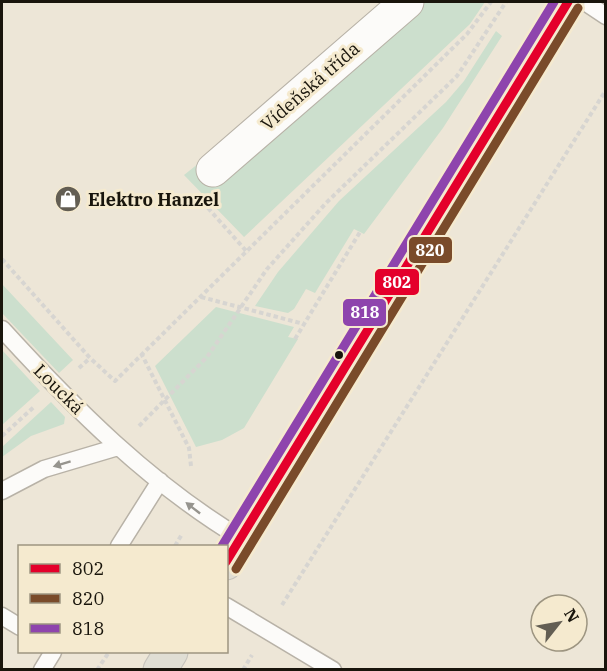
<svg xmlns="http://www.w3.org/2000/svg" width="607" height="671" viewBox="0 0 607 671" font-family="'IBM Plex Serif',serif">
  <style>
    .green { fill: #ccdfcd }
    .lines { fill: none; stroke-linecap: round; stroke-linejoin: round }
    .service-casing { stroke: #b8b2a7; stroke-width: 19 }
    .minor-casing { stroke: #b8b2a7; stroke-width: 35 }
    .primary-casing { stroke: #c6c3bc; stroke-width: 35 }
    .path { stroke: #d7d5d1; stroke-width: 4; stroke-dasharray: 4.5 3; stroke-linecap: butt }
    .service { stroke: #fcfbf9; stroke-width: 16 }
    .minor { stroke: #fcfbf9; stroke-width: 33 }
    .primary { stroke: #e0ded4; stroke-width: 33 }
    .bus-1-casing { stroke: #f5eacf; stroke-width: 14 }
    .bus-2-casing { stroke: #f5eacf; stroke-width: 14 }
    .bus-3-casing { stroke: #f5eacf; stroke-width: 14 }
    .bus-1 { stroke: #e4002b; stroke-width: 9 }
    .bus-2 { stroke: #7a4b2a; stroke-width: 9 }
    .bus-3 { stroke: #8e44ad; stroke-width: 9 }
    .oneway { fill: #96948e }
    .bus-dot { fill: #19150c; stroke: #f5eacf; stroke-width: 2 }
    .labels { text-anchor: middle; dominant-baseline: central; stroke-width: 6; stroke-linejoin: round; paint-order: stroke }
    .street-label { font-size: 18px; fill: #19150c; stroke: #f5eacf }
    .poi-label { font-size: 18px; font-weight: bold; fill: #19150c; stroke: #f5eacf; text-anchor: start }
    .line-badge { stroke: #f5eacf; stroke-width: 2 }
    .badge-label { font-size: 16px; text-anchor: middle; font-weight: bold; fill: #fff }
  </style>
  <rect width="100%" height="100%" fill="#ede6d7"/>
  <path class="green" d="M 426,2 L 485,2 L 470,24 L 244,237 L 184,175 L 199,163 L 217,181 Z
    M 496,31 L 502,36 L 443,128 L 364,234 L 354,229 L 315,293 L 306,289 L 294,309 L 288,313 L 255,306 L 278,272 L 339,201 L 446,102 L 464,81 Z
    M 2,284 L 73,360 L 59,373 L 2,313 Z
    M 216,307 L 294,327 L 288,337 L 298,339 L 244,428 L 222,440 L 196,447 L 155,366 Z
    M 2,350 L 40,391 L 2,425 Z
    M 51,402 L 65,417 L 64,424 L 31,436 L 2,457 L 2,447 Z"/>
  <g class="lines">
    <defs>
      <path id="service" d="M 585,2 L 606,16
        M 2,329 C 74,408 150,484 242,539
        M 2,491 L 44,469 L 118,447
        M 119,546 L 160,481
        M 226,606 L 333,670
        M 2,616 L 20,627
        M 42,670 L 53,652"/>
      <path id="minor" d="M 213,170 L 407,2"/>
      <path id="primary" d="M 226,563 L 568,2
        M 160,670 L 171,652"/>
    </defs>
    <use href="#service" class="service-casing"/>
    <use href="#minor" class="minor-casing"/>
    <use href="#primary" class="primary-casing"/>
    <path class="path" d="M 208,208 L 248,253
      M 2,259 L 90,358 L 115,381 L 467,34 L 491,2
      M 201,297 L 304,324
      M 295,339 L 360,232
      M 141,353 L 189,448 L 191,466
      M 79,368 L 90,358
      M 139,426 L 207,357 L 267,269 L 326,203 L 457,76 L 506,2
      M 2,436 L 35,406
      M 175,546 L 182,534
      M 282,605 L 606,90
      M 97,670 L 109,652
      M 243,670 L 252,655"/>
    <use href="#service" class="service"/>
    <use href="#minor" class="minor"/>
    <use href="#primary" class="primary"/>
    <defs>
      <path id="bus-1" d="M 226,562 L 568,2"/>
      <path id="bus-2" d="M 236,569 L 578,8"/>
      <path id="bus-3" d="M 222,546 L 554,2"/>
    </defs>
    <use href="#bus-1" class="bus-1-casing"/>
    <use href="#bus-2" class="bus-2-casing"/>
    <use href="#bus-3" class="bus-3-casing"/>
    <use href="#bus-1" class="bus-1"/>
    <use href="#bus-2" class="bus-2"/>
    <use href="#bus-3" class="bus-3"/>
  </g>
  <defs><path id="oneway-solid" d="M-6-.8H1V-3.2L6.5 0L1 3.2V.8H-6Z" transform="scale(1.5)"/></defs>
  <g class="oneway">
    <use href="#oneway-solid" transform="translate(62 464) rotate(163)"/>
    <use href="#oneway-solid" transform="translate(193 508) rotate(-142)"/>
  </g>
  <defs>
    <symbol id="shop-disc" viewBox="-11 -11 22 22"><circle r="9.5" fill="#635e53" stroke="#f5eacf"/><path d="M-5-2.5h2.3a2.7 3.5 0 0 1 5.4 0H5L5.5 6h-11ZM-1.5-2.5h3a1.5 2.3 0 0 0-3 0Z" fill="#fff"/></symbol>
  </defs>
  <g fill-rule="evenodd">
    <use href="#shop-disc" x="53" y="184" width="30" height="30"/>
  </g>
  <circle class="bus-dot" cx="339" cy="355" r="5"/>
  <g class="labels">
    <g class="street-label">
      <text transform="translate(310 86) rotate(-41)">Vídeňská třída</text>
      <text transform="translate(59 389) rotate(45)">Loucká</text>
    </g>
    <g class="poi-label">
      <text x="88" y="199">Elektro Hanzel</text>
    </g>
  </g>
  <g class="line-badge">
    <rect x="408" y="236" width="45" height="28" rx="6" fill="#7a4b2a"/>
    <rect x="374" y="268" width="46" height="28" rx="6" fill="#e4002b"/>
    <rect x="342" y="298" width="45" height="29" rx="6" fill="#8e44ad"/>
  </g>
  <g class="badge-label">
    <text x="430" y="256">820</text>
    <text x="397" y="288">802</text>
    <text x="365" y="318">818</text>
  </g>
  <rect width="607" height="671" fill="none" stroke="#19150c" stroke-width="6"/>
  <rect x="18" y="545" width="210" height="108" fill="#f5eacf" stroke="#9d9581" stroke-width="1.5"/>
  <rect x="30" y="564" width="30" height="9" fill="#e4002b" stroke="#9d9581" stroke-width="1.5"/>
  <text x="72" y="575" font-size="18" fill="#19150c">802</text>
  <rect x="30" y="594" width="30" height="9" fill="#7a4b2a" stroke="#9d9581" stroke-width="1.5"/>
  <text x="72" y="605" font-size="18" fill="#19150c">820</text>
  <rect x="30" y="624" width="30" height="9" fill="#8e44ad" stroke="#9d9581" stroke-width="1.5"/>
  <text x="72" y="635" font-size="18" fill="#19150c">818</text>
  <g transform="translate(559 623) rotate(59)"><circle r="28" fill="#f5eacf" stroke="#9d9581" stroke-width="1.5"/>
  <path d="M0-4.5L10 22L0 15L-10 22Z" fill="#635e53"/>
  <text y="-9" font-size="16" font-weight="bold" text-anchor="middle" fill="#19150c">N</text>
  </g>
</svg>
